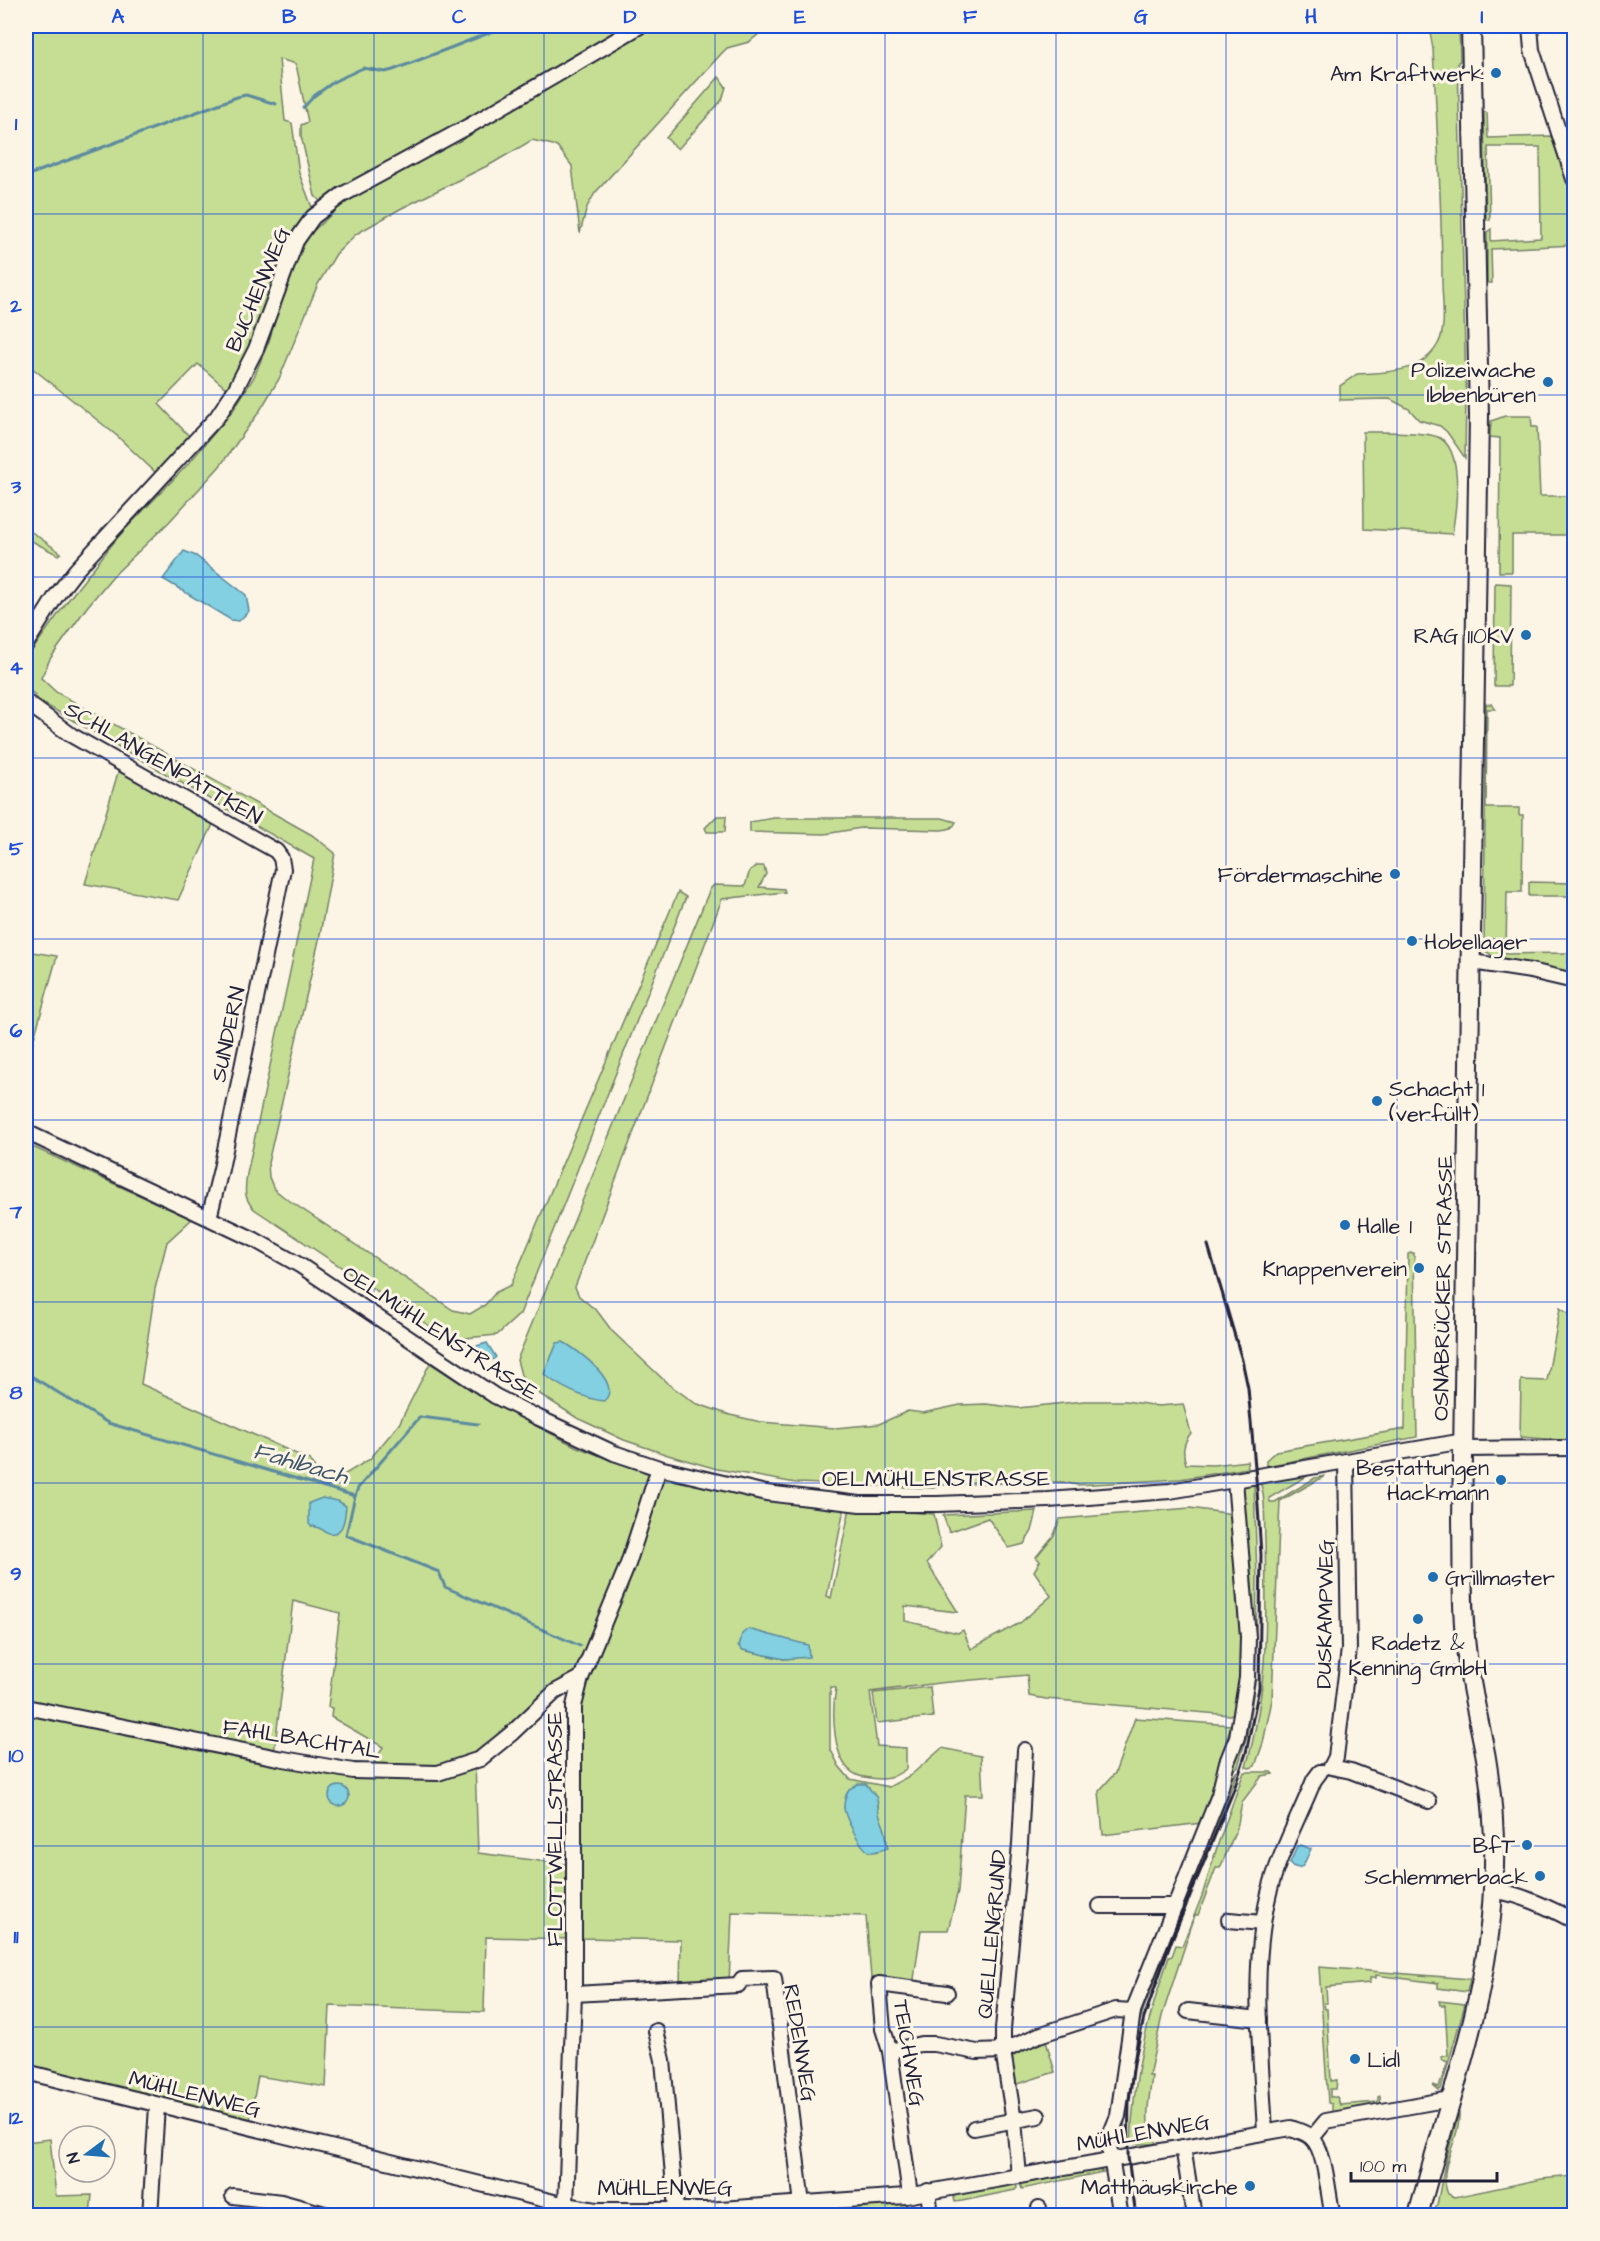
<svg xmlns="http://www.w3.org/2000/svg" width="1600" height="2241" font-family="'Architects Daughter',sans-serif">
	<style>
		.green { fill: #c6de94; stroke: #748068; stroke-width: 1.5; fill-rule: evenodd }
		.water { fill: #82d0e1; stroke: #5c8a9f; stroke-width: 1.5 }
		.lines { fill: none; stroke-linecap: round; stroke-linejoin: round }
		.stream { stroke: #5c8a9f; stroke-width: 3 }
		.minor-casing { stroke: #22223b; stroke-width: 18 }
		.major-casing { stroke: #22223b; stroke-width: 22 }
		.minor { stroke: #fcf5e5; stroke-width: 14 }
		.major { stroke: #fcf5e5; stroke-width: 18 }
		.rail { stroke: #22223b; stroke-width: 3 }
		.grid { fill: none; stroke: #1d4ed8; stroke-width: 1.5; stroke-opacity: 0.55 }
		.poi-dot { fill: #1f6fb2; stroke: #fcf5e5; stroke-width: 2 }
		.labels { text-anchor: middle; stroke-width: 6; stroke-linejoin: round; paint-order: stroke }
		.poi-label { font-size: 22px; fill: #22223b; stroke: #fcf5e5; text-anchor: end }
		.street-label { font-size: 22px; fill: #22223b; stroke: #fcf5e5 }
		.water-label { font-size: 24px; font-style: italic; fill: #3f566d; stroke: #fcf5e5 }
		.neatline { fill: none; stroke: #1d4ed8; stroke-width: 2 }
		.grid-label { font-size: 20px; text-anchor: middle; font-weight: bold; fill: #1d4ed8 }
	</style>
	<rect width="100%" height="100%" fill="#fcf5e5"/>
	<filter id="ink" filterUnits="userSpaceOnUse"><feTurbulence type="fractalNoise" baseFrequency=".0167" numOctaves="2"/><feDisplacementMap in="SourceGraphic" scale="12" xChannelSelector="R" yChannelSelector="G"/><feConvolveMatrix kernelMatrix="1 2 1 2 8 2 1 2 1" color-interpolation-filters="sRGB"/></filter>
	<g filter="url(#ink)">
		<g class="green">
			<path d="M26,26h603l-132,78 -48,24 -114,65 -13,10 -7,-7 -14,-60v-11l7,-3 -12,-58 -17,-5 6,62 7,2 7,50 14,37 -8,6 -31,60 -24,71 -23,42 -29,-25 -39,40 30,32 -32,38 -41,-39 -90,-72z"/>
			<path d="M651,26h110l-1,7 -11,9 -22,6 -6,6 -126,139 -8,14 -7,26 -8,-67 -15,-20 -25,-6 -39,23 -93,46 -44,25 -20,20 -18,30 -39,95 -20,33 -39,54 -51,56 -57,55 -25,30 -37,52 -9,19 15,14 256,143 23,18 -16,87 -51,223 1,14 5,12 10,8 169,113 17,4 15,-9 11,-13 15,-7 167,-393 8,5 -166,417 -23,21 -43,4 -14,-6 -186,-124c-11,-11 -9,-20 -7,-35l67,-315 -275,-158 -13,-16v-26l43,-60 49,-62 71,-74 43,-51 22,-35 15,-36 24,-80 19,-29 31,-28 43,-26 99,-52z"/>
			<path d="M1429,26h30l1,35 -2,1 8,333 -1,63 -18,-26 -7,-6 -21,-6 -10,-11 -19,-10 -50,1v-14l17,-12c29,-2 64,0 81,-30 9,-16 4,-44 4,-63 0,-77 -5,-155 -9,-232z"/>
			<path d="M719,77l7,10 -4,13 -44,49 -12,-11z"/>
			<path d="M1484,111l3,2 1,25 63,-2 23,65v44l-83,4 1,34h-3l-2,-2v-49l4,-3v12l50,-3 -1,-91h-52l2,73h-4z"/>
			<path d="M1505,416h26l1,11h5l3,69h34v39h-62v37h-13l1,-134 -10,-1 1,-16z"/>
			<path d="M1363,432c18,0 60,-1 75,5 27,12 18,74 14,97l-88,-5z"/>
			<path d="M26,528l35,25 -3,2 -32,-17z"/>
			<path d="M1495,583l16,1 -1,102h-16z"/>
			<path d="M1486,704h6l3,5h-8l-1,99h33v7h4l-1,77h-15l-1,62 62,-1v10h6v11l-81,-18 -9,-6z"/>
			<path d="M119,769l95,53 -36,78 -93,-16z"/>
			<path d="M717,816h9l-1,16h-18l-2,-4z"/>
			<path d="M774,818h168l14,4c-3,7 -8,7 -15,8l-80,-2 -36,6 -75,-2v-10z"/>
			<path d="M757,866h7l2,8 -7,13 25,2 1,3 -63,7 -147,388 4,9 19,16 14,19 55,52 28,20 35,12 31,7 74,6 44,-4 29,-13 15,2 37,-8 26,-1 32,4 66,-7h42l32,5 25,-2 8,29c-8,10 -9,19 -5,31l27,1 34,-4 1,7 -68,11 -103,6 -14,-3 -116,2 -14,4 -137,-5 -79,-14 -49,-14 -44,-15 -47,-22 -48,-31 -8,-12 -4,-15 193,-471 4,-4 31,1 5,-16z"/>
			<path d="M1529,882l45,1v13h-45z"/>
			<path d="M26,951l31,5 -31,111z"/>
			<path d="M26,1144l166,75 -25,23 -12,47 -14,95 169,76 8,13 16,8 36,-22 29,-35 31,-61 60,39 87,45 75,28 -25,86 -47,114 -102,81 -37,14 -70,-1 12,-22 -52,-30 1,-9 -4,-1 12,-94 -47,-12 -19,152 -248,-50z"/>
			<path d="M1411,1253h3l3,184 -151,29v-6l10,-9 129,-22 3,-175z"/>
			<path d="M1560,1308l14,10v123l-54,-4 1,-57 26,1z"/>
			<path d="M1314,1472l-45,26 1,4h5l40,-24 10,-2 -45,25 -8,199 -9,43 -8,23 -5,2 -4,-1c22,-75 21,-149 19,-227 -1,-18 1,-42 -5,-58z"/>
			<path d="M658,1478l186,30 -17,88 4,2 19,-90 84,6 7,33 -14,16 31,49 -53,-6v15l53,12 5,-3 8,19 49,-26 31,-27 -17,-25 6,-10 -4,-4 18,-22 6,-16 130,-11 42,6c5,65 15,131 5,197l-7,4 -184,-16 -17,-3 -2,-21 -88,8 -69,9 7,54 29,2v21c-13,9 -20,12 -35,9 -4,-1 -10,-1 -14,-3 -26,-11 -25,-65 -21,-87l-6,-1v61l9,18 11,13 39,8 22,-12 31,-27 39,8 2,39h-18l-7,96 -10,39h-27l-8,56 -35,-5 -7,-3 -5,-62 -134,-4 -3,71 -49,3 1,-46 -102,-2v-238zM739,1646l70,10 -25,3 -41,-9zM878,1805c-2,10 3,14 6,23 2,5 2,11 2,15l-35,-20 -7,-16z"/>
			<path d="M1245,1483h9l3,94 -2,105 -8,53 -9,31 -5,5 -4,8 15,-66 -2,-207 5,-3 -1,-2 -5,-1v-13z"/>
			<path d="M1037,1511l-5,20 -8,13 -15,4 -21,-30 -39,14 -6,-17z"/>
			<path d="M930,1687l3,30 -56,6 -4,-30z"/>
			<path d="M26,1711l328,63 121,-11 3,90 93,12v74l-85,-2 -2,75 -154,-6 -4,81 -68,-11 -9,49 -223,-56z"/>
			<path d="M1135,1718l96,7 -29,98 -99,12 -4,-44 16,-18z"/>
			<path d="M1237,1771l-11,32 -82,205c-14,44 -20,92 -20,138l-10,2 -1,-12 22,-113 89,-232z"/>
			<path d="M1244,1772h27l2,2 -11,2 -20,26 -5,26 -17,40h-4l-18,47h-3l-33,101 -13,60h3c-2,20 -11,53 5,68h-26c2,-68 15,-122 38,-187l3,-1 4,-11 6,1 20,-50 16,-52z"/>
			<path d="M1319,1967l151,12 -3,13 -29,-4v-5l-62,-8v3h-6v5l-44,4 1,16h-3l1,6h2l4,72 6,-1 -1,9h-6v8h7l3,8 38,-3v-5l2,-1 1,10 -49,9v-11l-4,-1z"/>
			<path d="M1439,2001l26,3 -24,85 -2,1 -6,-5 6,2 9,-25 -6,-2v-3l6,-2 -3,-50h-5z"/>
			<path d="M1045,2038l10,34 -41,13 -2,-28z"/>
			<path d="M1459,2112c2,28 -23,55 -11,82l7,3 86,-18 33,-3v39h-141l4,-10 9,-46z"/>
			<path d="M50,2139l6,57 36,-1 -2,20h-64v-73z"/>
			<path d="M1097,2169l6,3 -81,17 -3,-8z"/>
			<path d="M1016,2182l1,6 -2,2 -53,11 -7,1 -2,-9z"/>
			<path d="M873,2203h33v7l-32,5 -77,1 1,-6z"/>
			<path d="M254,2204l45,11 -47,1z"/>
		</g>
		<g class="water">
			<path d="M184,551l12,5 50,39 3,16 -10,10 -8,-1 -68,-41z"/>
			<path d="M563,1342c15,8 61,42 41,59 -19,-2 -45,-14 -60,-27l13,-31z"/>
			<path d="M487,1343l9,14 -5,4 -10,-4 -7,-7 3,-4z"/>
			<path d="M322,1498l16,3 8,5c-1,11 -2,30 -17,27 -7,-2 -10,-7 -18,-7l-2,-2v-21z"/>
			<path d="M748,1629l60,16 1,12 -25,2 -41,-9 -4,-3 3,-13z"/>
			<path d="M858,1784h8l11,14c2,17 1,14 7,29 3,7 2,14 4,21 -5,1 -13,5 -18,4 -9,-3 -26,-36 -26,-45 0,-6 2,-13 5,-18z"/>
			<circle cx="339" cy="1796" r="10"/>
			<path d="M1301,1845l10,4 -8,17 -5,2 -6,-2 -2,-3 7,-17z"/>
		</g>
		<g class="lines">
			<g class="stream">
				<path d="M303,108l11,-12 21,-15 28,-13 22,4 8,-2 114,-44"/>
				<path d="M26,176l211,-79 9,-2 30,9"/>
				<path d="M26,1373l82,50 247,73 -9,39 93,37 6,15 135,59"/>
				<path d="M355,1496l3,-8 62,-71 58,7"/>
			</g>
			<g class="minor-casing">
				<g id="minor">
					<path d="M1530,26l2,24 42,129"/>
					<path d="M26,644l30,-48 20,-26 141,-153 18,-27 21,-41 40,-108 17,-24 29,-22 127,-69 171,-100"/>
					<path d="M26,702l45,33 205,116 5,7 2,11 -62,300 -12,49"/>
					<path d="M1472,962l59,9 43,10"/>
					<path d="M26,1132l229,108 46,26 194,130 44,22 75,35 45,15 107,25 94,11h77l111,-4 122,-9 294,-50"/>
					<path d="M1464,1449l110,-1"/>
					<path d="M1346,1461l3,188 -13,108 -5,10 20,4 78,30"/>
					<path d="M26,1707l252,51 75,13 85,2 42,-14 32,-26 43,-41 26,-14"/>
					<path d="M1493,1890c30,5 55,17 81,31"/>
					<path d="M1100,1906h75"/>
					<path d="M1229,1920l33,3"/>
					<path d="M574,1994l164,-9 4,-6 32,-1 28,226"/>
					<path d="M1188,2011l71,8"/>
					<path d="M656,2031l7,29 13,150"/>
					<path d="M890,2051l31,-7h14l42,8 26,-1 36,-16 77,-25 17,1"/>
					<path d="M26,2072l540,133 30,5h110l200,-14 385,-68c8,3 16,5 21,10 14,13 16,59 21,78"/>
					<path d="M974,2128l64,-12"/>
					<path d="M1265,2132c-4,-81 -16,-172 7,-250 10,-34 29,-69 42,-102l6,-8"/>
					<path d="M1312,2138l14,-17 124,-22"/>
					<path d="M1183,2147l11,69"/>
					<path d="M1019,2176l-5,-55 -11,-70v-22l17,-185 5,-94"/>
					<path d="M928,2191l3,25"/>
					<path d="M910,2195l-20,-144 -7,-22 -4,-45 68,9"/>
					<path d="M233,2196l48,6 51,14"/>
					<path d="M1039,2208l1,8"/>
					<path d="M150,2216l7,-110"/>
					<path d="M563,2216l3,-11 8,-211v-288l7,-28 47,-114 31,-96"/>
					<path d="M1121,2216l-13,-76 10,-24 15,-105 86,-216 8,-33 10,-25 10,-59 1,-41 -13,-157"/>
				</g>
			</g>
			<g class="major-casing">
				<path id="major" d="M1418,2216c28,-108 70,-214 75,-327 3,-43 0,-88 -7,-131 -6,-34 -15,-68 -19,-102 -6,-45 -4,-91 -5,-136l17,-1104 -8,-390"/>
			</g>
			<use href="#minor" class="minor"/>
			<use href="#major" class="major"/>
			<path class="rail" d="M1136,2216l-8,-59 1,-56 5,-38 10,-45 27,-76 63,-153 12,-36 13,-65 2,-133 -4,-65 -9,-102 -6,-28 -34,-115"/>
		</g>
	</g>
	<path class="grid" d="M203,26v2190M374,26v2190M544,26v2190M715,26v2190M885,26v2190M1056,26v2190M1226,26v2190M1397,26v2190M26,214h1548M26,395h1548M26,577h1548M26,758h1548M26,939h1548M26,1120h1548M26,1302h1548M26,1483h1548M26,1664h1548M26,1846h1548M26,2027h1548"/>
	<g class="poi-dot">
		<circle cx="1496" cy="73" r="6"/>
		<circle cx="1548" cy="382" r="6"/>
		<circle cx="1526" cy="635" r="6"/>
		<circle cx="1395" cy="874" r="6"/>
		<circle cx="1412" cy="941" r="6"/>
		<circle cx="1377" cy="1101" r="6"/>
		<circle cx="1345" cy="1225" r="6"/>
		<circle cx="1419" cy="1268" r="6"/>
		<circle cx="1501" cy="1480" r="6"/>
		<circle cx="1433" cy="1577" r="6"/>
		<circle cx="1418" cy="1619" r="6"/>
		<circle cx="1527" cy="1845" r="6"/>
		<circle cx="1540" cy="1876" r="6"/>
		<circle cx="1355" cy="2059" r="6"/>
		<circle cx="1250" cy="2186" r="6"/>
	</g>
	<g class="labels">
		<g class="poi-label">
			<text x="1484" y="81">Am Kraftwerk</text>
			<text x="1536" y="377">Polizeiwache<tspan x="1536" dy="25">Ibbenbüren</tspan></text>
			<text x="1514" y="643">RAG 110KV</text>
			<text x="1383" y="882">Fördermaschine</text>
			<text x="1424" y="949" text-anchor="start">Hobellager</text>
			<text x="1389" y="1096" text-anchor="start">Schacht 1<tspan x="1389" dy="25">(verfüllt)</tspan></text>
			<text x="1357" y="1233" text-anchor="start">Halle 1</text>
			<text x="1407" y="1276">Knappenverein</text>
			<text x="1489" y="1475">Bestattungen<tspan x="1489" dy="25">Hackmann</tspan></text>
			<text x="1445" y="1585" text-anchor="start">Grillmaster</text>
			<text x="1418" y="1650" text-anchor="middle">Radetz &amp;<tspan x="1418" dy="25">Kenning GmbH</tspan></text>
			<text x="1515" y="1853">BfT</text>
			<text x="1528" y="1884">Schlemmerback</text>
			<text x="1367" y="2067" text-anchor="start">Lidl</text>
			<text x="1238" y="2194">Matthäuskirche</text>
		</g>
		<g class="street-label">
			<text transform="translate(257 289) rotate(-67)" y="8">BUCHENWEG</text>
			<text transform="translate(164 762) rotate(30)" y="8">SCHLANGENPÄTTKEN</text>
			<text transform="translate(227 1034) rotate(-78)" y="8">SUNDERN</text>
			<text transform="translate(1442 1288) rotate(-89)" y="8">OSNABRÜCKER STRASSE</text>
			<text transform="translate(441 1332) rotate(33)" y="8">OELMÜHLENSTRASSE</text>
			<text x="936" y="1486">OELMÜHLENSTRASSE</text>
			<text transform="translate(1324 1614) rotate(-89)" y="8">DUSKAMPWEG</text>
			<text transform="translate(302 1738) rotate(9)" y="8">FAHLBACHTAL</text>
			<text transform="translate(554 1829) rotate(-90)" y="8">FLOTTWELLSTRASSE</text>
			<text transform="translate(991 1934) rotate(-85)" y="8">QUELLENGRUND</text>
			<text transform="translate(801 2043) rotate(81)" y="8">REDENWEG</text>
			<text transform="translate(910 2053) rotate(81)" y="8">TEICHWEG</text>
			<text transform="translate(195 2093) rotate(14)" y="8">MÜHLENWEG</text>
			<text transform="translate(1143 2132) rotate(-10)" y="8">MÜHLENWEG</text>
			<text x="665" y="2195">MÜHLENWEG</text>
		</g>
		<g class="water-label">
			<text transform="translate(301 1463) rotate(16)" y="8">Fahlbach</text>
		</g>
	</g>
	<rect width="1600" height="2241" fill="none" stroke="#fcf5e5" stroke-width="66"/>
	<g transform="translate(87 2154) rotate(254)"><circle r="28" fill="#fcf5e5" stroke="#a5a1a1" stroke-width="1.5"/>
	<path d="M0-4.5L10 22L0 15L-10 22Z" fill="#1f6fb2"/>
	<text y="-9" font-size="16" font-weight="bold" text-anchor="middle" fill="#22223b">N</text>
	</g>
	<path d="M1351 2172v9h146v-9" fill="none" stroke="#22223b" stroke-width="3"/>
	<text x="1360" y="2172" font-size="18" fill="#22223b" stroke="#fcf5e5" stroke-width="4.5" paint-order="stroke">100 m</text>
	<rect x="33" y="33" width="1534" height="2175" class="neatline"/>
	<g class="grid-label">
		<text x="118" y="23">A</text>
		<text x="289" y="23">B</text>
		<text x="459" y="23">C</text>
		<text x="630" y="23">D</text>
		<text x="800" y="23">E</text>
		<text x="970" y="23">F</text>
		<text x="1141" y="23">G</text>
		<text x="1311" y="23">H</text>
		<text x="1482" y="23">I</text>
		<text x="16" y="130">1</text>
		<text x="16" y="312">2</text>
		<text x="16" y="493">3</text>
		<text x="16" y="674">4</text>
		<text x="16" y="855">5</text>
		<text x="16" y="1037">6</text>
		<text x="16" y="1218">7</text>
		<text x="16" y="1399">8</text>
		<text x="16" y="1580">9</text>
		<text x="16" y="1762">10</text>
		<text x="16" y="1943">11</text>
		<text x="16" y="2124">12</text>
	</g>
</svg>
